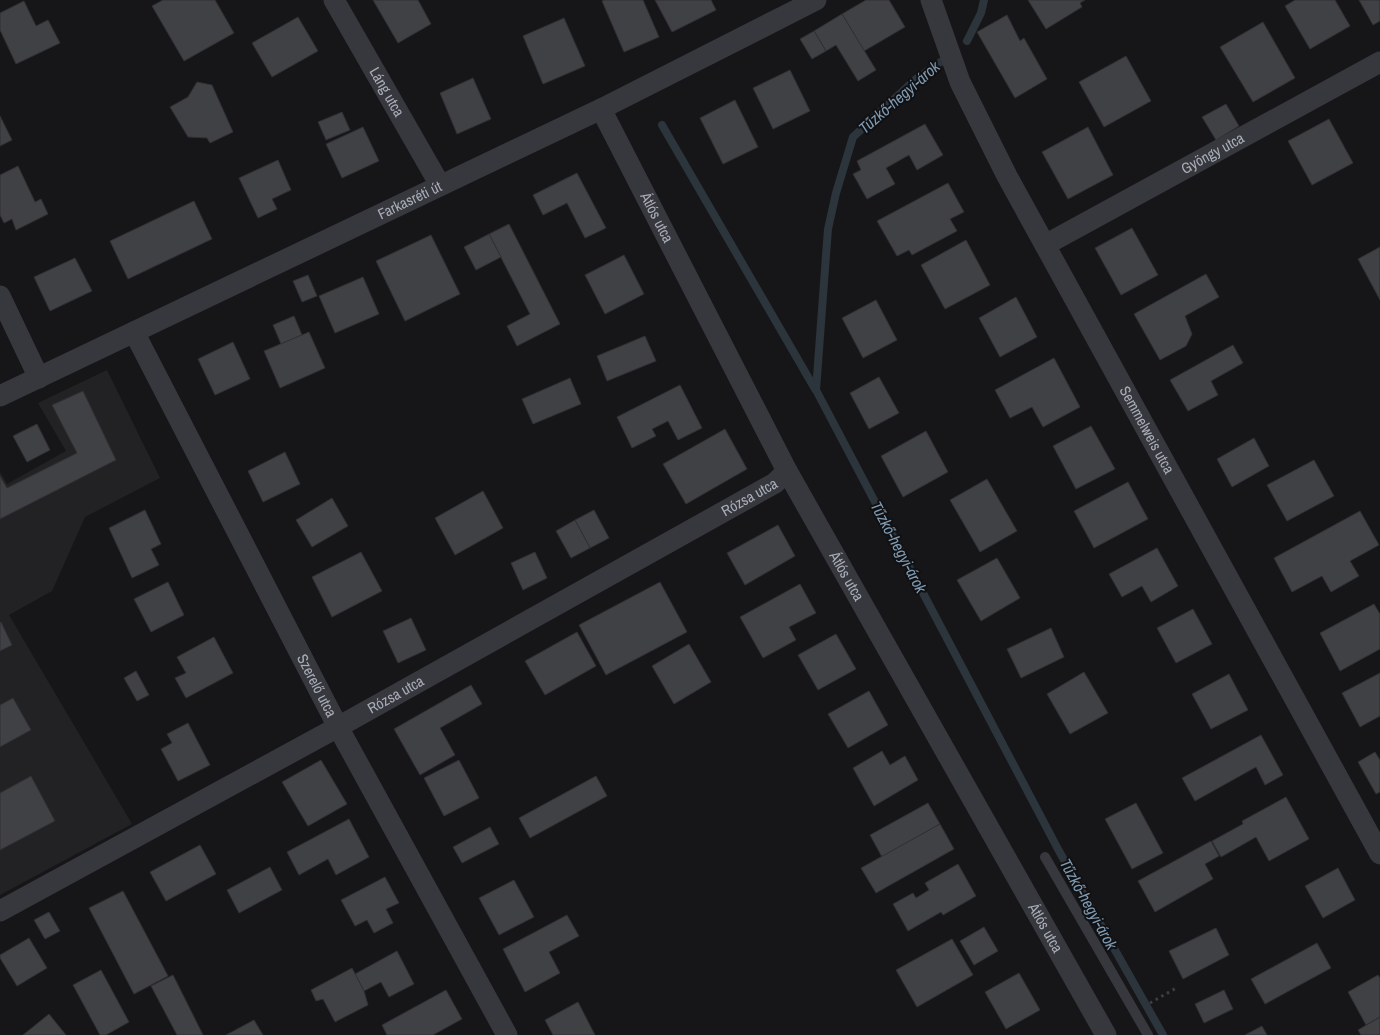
<svg xmlns="http://www.w3.org/2000/svg" width="1380" height="1035" font-family="'Archivo Narrow',sans-serif">
	<style>
		.built { fill: #222225 }
		.lines { fill: none; stroke-linecap: round; stroke-linejoin: round }
		.stream { stroke: #2c353c; stroke-width: 8 }
		.building { fill: #404145; stroke: #303034 }
		.path { stroke: #3d3f44; stroke-width: 3; stroke-dasharray: 2.5 4; stroke-linecap: butt }
		.lane { stroke: #37383d; stroke-width: 10 }
		.street { stroke: #37383d; stroke-width: 21 }
		.labels { text-anchor: middle; stroke-width: 4; stroke-linejoin: round; paint-order: stroke }
		.street-label { font-size: 15px; fill: #a8adb8; stroke: #111113 }
		.water-label { font-size: 16px; font-style: italic; fill: #7f9bb3; stroke: #111113 }
	</style>
	<rect width="100%" height="100%" fill="#161618"/>
	<path class="built" d="M107,370l53,108 -75,39 -33,74 -43,24 123,209 -132,71v-423l7,12 59,-33 -28,-48z"/>
	<g class="lines">
		<g class="stream">
			<path d="M967,41l14,-28 3,-13"/>
			<path d="M945,59l-29,20 -63,58 -17,56 -8,36 -12,161 243,461 104,184"/>
			<path d="M662,125l153,264"/>
		</g>
	</g>
	<g class="building">
		<path d="M163,0h52l19,33 -50,28 -32,-55z"/>
		<path d="M373,0h45l13,24 -33,19z"/>
		<path d="M604,0h39l16,37 -35,15 -22,-51z"/>
		<path d="M655,0h56l5,10 -44,22z"/>
		<path d="M866,0h23l16,27 -41,24 -22,-37z"/>
		<path d="M1028,0h57l-5,3 2,4 -36,22z"/>
		<path d="M1295,0h40l15,26 -40,23 -25,-43z"/>
		<path d="M1359,0h21v21l-7,4z"/>
		<path d="M24,1l12,25 12,-6 12,23 -44,21 -16,-34v-17z"/>
		<path d="M842,14l34,56 -18,11 -22,-36 -10,6 -12,-20z"/>
		<path d="M1007,15l13,26 4,-3 23,41 -32,19 -38,-66z"/>
		<path d="M298,17l20,34 -46,26 -20,-34z"/>
		<path d="M564,18l21,48 -42,18 -20,-48z"/>
		<path d="M1263,22l32,56 -42,24 -33,-55z"/>
		<path d="M814,31l12,20 -14,8 -12,-20z"/>
		<path d="M1126,56l25,45 -47,26 -25,-45z"/>
		<path d="M790,70l20,41 -37,18 -20,-41z"/>
		<path d="M473,78l18,41 -34,15 -17,-41z"/>
		<path d="M197,82l15,3 21,47 -23,11 -3,-5 -19,-1 -18,-30 18,-10z"/>
		<path d="M735,100l23,47 -35,17 -23,-46z"/>
		<path d="M1226,104l13,22 -23,14 -14,-23z"/>
		<path d="M342,112l8,18 -24,10 -8,-18z"/>
		<path d="M0,116l12,24 -12,6z"/>
		<path d="M1329,119l24,44 -41,22 -24,-44z"/>
		<path d="M925,124l18,31 -26,15 -8,-15 -23,13 9,16 -28,15 -14,-25 8,-4 -4,-9z"/>
		<path d="M363,127l16,34 -37,17 -16,-34z"/>
		<path d="M1088,127l25,48 -45,24 -26,-47z"/>
		<path d="M278,160l13,30 -19,9 5,10 -19,9 -19,-40z"/>
		<path d="M18,166l17,36 6,-3 7,15 -32,16 -4,-11 -8,4 -4,-8v-40z"/>
		<path d="M577,173l29,55 -21,10 -18,-35 -24,12 -10,-20z"/>
		<path d="M948,183l16,29 -14,7 7,12 -45,24 -3,-5 -12,6 -20,-35z"/>
		<path d="M194,201l18,38 -84,40 -18,-38z"/>
		<path d="M509,224l51,100 -43,22 -10,-20 23,-12 -41,-80z"/>
		<path d="M1132,228l26,47 -37,20 -26,-47z"/>
		<path d="M489,234l12,23 -25,13 -12,-23z"/>
		<path d="M431,235l29,59 -55,27 -29,-60z"/>
		<path d="M966,240l24,45 -45,24 -24,-44z"/>
		<path d="M1380,247v53l-22,-41z"/>
		<path d="M624,255l20,39 -39,20 -20,-39z"/>
		<path d="M75,258l17,33 -42,20 -16,-34z"/>
		<path d="M1206,274l13,23 -34,19 7,18 -6,12 -26,14 -26,-46z"/>
		<path d="M308,275l9,21 -15,6 -9,-21z"/>
		<path d="M363,277l16,37 -44,19 -16,-37z"/>
		<path d="M1016,297l21,40 -37,20 -21,-39z"/>
		<path d="M876,300l21,40 -34,18 -21,-40z"/>
		<path d="M294,316l8,19 -21,9 -8,-19z"/>
		<path d="M309,332l16,36 -45,20 -16,-37z"/>
		<path d="M645,336l11,25 -49,20 -10,-25z"/>
		<path d="M233,342l17,37 -35,16 -17,-36z"/>
		<path d="M1233,345l10,18 -32,18 7,14 -30,16 -18,-31z"/>
		<path d="M1054,358l26,49 -37,20 -11,-20 -22,11 -15,-28z"/>
		<path d="M879,377l20,36 -30,16 -19,-36z"/>
		<path d="M570,378l11,26 -48,20 -11,-25z"/>
		<path d="M680,385l22,43 -24,12 -10,-19 -16,8 4,7 -24,12 -15,-31z"/>
		<path d="M83,391l33,69 -116,59v-43l7,12 70,-35 -25,-48z"/>
		<path d="M37,424l13,26 -23,12 -14,-26z"/>
		<path d="M1091,426l24,43 -39,20 -23,-43z"/>
		<path d="M725,429l22,40 -61,35 -23,-40z"/>
		<path d="M926,431l22,41 -45,25 -22,-41z"/>
		<path d="M1254,438l15,28 -37,21 -15,-28z"/>
		<path d="M285,452l15,32 -37,18 -15,-31z"/>
		<path d="M1314,460l20,36 -47,25 -20,-36z"/>
		<path d="M987,479l30,52 -37,21 -30,-52z"/>
		<path d="M1128,482l20,37 -54,29 -20,-37z"/>
		<path d="M483,491l20,37 -48,27 -20,-37z"/>
		<path d="M332,498l16,28 -36,21 -16,-27z"/>
		<path d="M145,510l16,34 -10,5 8,16 -27,13 -23,-50z"/>
		<path d="M594,510l15,28 -19,10 -15,-28z"/>
		<path d="M1360,511l19,34 -29,16 9,15 -28,16 -9,-16 -30,16 -18,-34z"/>
		<path d="M575,520l15,28 -19,10 -15,-27z"/>
		<path d="M778,525l17,31 -50,29 -18,-32z"/>
		<path d="M1157,548l21,38 -27,16 -9,-16 -20,11 -13,-23z"/>
		<path d="M361,552l21,39 -50,26 -20,-40z"/>
		<path d="M535,552l12,26 -24,12 -12,-27z"/>
		<path d="M997,558l23,40 -39,23 -24,-41z"/>
		<path d="M168,582l16,33 -33,17 -17,-33z"/>
		<path d="M660,582l27,50 -81,43 -27,-50z"/>
		<path d="M800,584l16,29 -27,14 7,13 -33,18 -23,-41z"/>
		<path d="M1374,604l6,10v35l-40,22 -20,-38z"/>
		<path d="M1193,609l19,35 -36,19 -19,-35z"/>
		<path d="M411,618l15,32 -28,13 -15,-32z"/>
		<path d="M1,622l11,23 -12,6v-28z"/>
		<path d="M1051,628l13,29 -43,21 -14,-29z"/>
		<path d="M577,632l19,34 -51,29 -20,-34z"/>
		<path d="M836,634l20,35 -38,21 -20,-35z"/>
		<path d="M214,637l19,36 -47,25 -11,-20 11,-5 -9,-16z"/>
		<path d="M689,644l22,38 -37,22 -22,-38z"/>
		<path d="M136,671l13,24 -12,6 -13,-23z"/>
		<path d="M1084,672l24,41 -38,21 -23,-40z"/>
		<path d="M1380,673v43l-20,11 -18,-34z"/>
		<path d="M1229,674l19,36 -37,19 -19,-35z"/>
		<path d="M471,685l11,19 -42,24 15,27 -35,20 -26,-46z"/>
		<path d="M869,691l19,34 -40,23 -20,-34z"/>
		<path d="M13,698l18,32 -31,17v-42z"/>
		<path d="M188,723l22,42 -32,16 -17,-32 11,-6 -5,-9z"/>
		<path d="M1261,735l22,40 -18,10 -9,-18 -61,34 -13,-23z"/>
		<path d="M882,751l8,14 15,-9 13,24 -44,26 -21,-38z"/>
		<path d="M1375,752l5,8v32l-4,2 -18,-32z"/>
		<path d="M321,760l26,44 -39,22 -26,-44z"/>
		<path d="M459,760l20,38 -35,18 -20,-38z"/>
		<path d="M31,776l24,45 -55,29v-57z"/>
		<path d="M596,776l11,20 -77,42 -11,-20z"/>
		<path d="M1286,797l23,42 -40,22 -13,-24 -35,20 -9,-16 31,-17 -1,-3z"/>
		<path d="M928,803l12,21 -58,33 -12,-22z"/>
		<path d="M1136,803l27,50 -31,16 -27,-50z"/>
		<path d="M349,819l20,38 -33,18 -8,-16 -29,16 -12,-23z"/>
		<path d="M940,824l14,25 -78,44 -15,-25z"/>
		<path d="M490,827l9,17 -37,19 -9,-16z"/>
		<path d="M1211,841l8,15 -14,8 8,15 -58,33 -17,-31z"/>
		<path d="M200,845l16,29 -50,27 -16,-29z"/>
		<path d="M958,864l18,32 -33,19 -2,-3 -33,19 -15,-27 20,-11 3,5 13,-8 -4,-7z"/>
		<path d="M270,867l12,23 -43,23 -12,-23z"/>
		<path d="M1338,868l17,32 -32,18 -18,-32z"/>
		<path d="M385,877l14,26 -13,6 7,14 -19,10 -7,-13 -12,6 -14,-26z"/>
		<path d="M514,880l20,37 -35,18 -20,-37z"/>
		<path d="M123,891l45,85 -34,18 -45,-86z"/>
		<path d="M49,912l11,19 -15,8 -11,-19z"/>
		<path d="M567,915l12,21 -30,16 11,21 -35,19 -22,-43z"/>
		<path d="M984,927l14,24 -24,14 -14,-24z"/>
		<path d="M1216,928l13,27 -46,24 -14,-28z"/>
		<path d="M29,938l18,30 -30,18 -17,-28v-3z"/>
		<path d="M952,939l21,36 -56,32 -21,-37z"/>
		<path d="M1317,943l14,25 -66,36 -14,-25z"/>
		<path d="M397,951l17,33 -25,13 -8,-15 -17,9 -9,-17z"/>
		<path d="M352,968l12,23 4,14 -33,17 -12,-23 -7,2 -5,-11z"/>
		<path d="M101,970l28,52 -23,13h-6l-27,-50z"/>
		<path d="M1019,973l21,37 -34,19 -21,-37z"/>
		<path d="M173,975l30,60h-26l-26,-49z"/>
		<path d="M1378,975l2,3v39l-14,8 -18,-33z"/>
		<path d="M446,990l16,29 -29,16h-46l-5,-10z"/>
		<path d="M1224,990l9,19 -29,14 -9,-19z"/>
		<path d="M578,1002l17,33h-42l-8,-15z"/>
		<path d="M49,1014l17,21h-43z"/>
		<path d="M1380,1017v18h-19l-3,-5z"/>
		<path d="M254,1020l9,15h-37z"/>
		<path d="M1262,1026l5,9h-22z"/>
	</g>
	<g class="lines">
		<path class="path" d="M1150,1003l28,-16"/>
		<path class="lane" d="M1045,857l103,178"/>
		<g class="street">
			<path id="s1" d="M334,0l106,185"/>
			<path id="s2" d="M931,0l29,82 47,94 373,678"/>
			<path id="s3" d="M601,109l186,362 319,564"/>
			<path id="s4" d="M1045,245l335,-183"/>
			<path d="M0,296l39,82"/>
			<path id="s5" d="M134,332l204,395 169,308"/>
			<path id="s6" d="M0,396l601,-287 215,-109"/>
			<path id="s7" d="M0,911l338,-184 437,-244 12,-12"/>
		</g>
	</g>
	<g class="labels">
		<g class="street-label">
			<text dy="5" stroke="none"><textPath href="#s1" startOffset="106">Láng utca</textPath></text>
			<text dy="5" stroke="none"><textPath href="#s4" startOffset="191">Gyöngy utca</textPath></text>
			<text dy="5" stroke="none"><textPath href="#s6" startOffset="454">Farkasréti út</textPath></text>
			<text dy="5" stroke="none"><textPath href="#s3" startOffset="122">Átlós utca</textPath></text>
			<text dy="5" stroke="none"><textPath href="#s2" startOffset="482">Semmelweis utca</textPath></text>
			<text dy="5" stroke="none"><textPath href="#s7" startOffset="856">Rózsa utca</textPath></text>
			<text dy="5" stroke="none"><textPath href="#s3" startOffset="528">Átlós utca</textPath></text>
			<text dy="5" stroke="none"><textPath href="#s5" startOffset="398">Szerelő utca</textPath></text>
			<text dy="5" stroke="none"><textPath href="#s7" startOffset="451">Rózsa utca</textPath></text>
			<text dy="5" stroke="none"><textPath href="#s3" startOffset="932">Átlós utca</textPath></text>
		</g>
		<g class="water-label">
			<text transform="translate(899 97) rotate(-41)" y="6">Tűzkő-hegyi-árok</text>
			<text transform="translate(899 547) rotate(62)" y="6">Tűzkő-hegyi-árok</text>
			<text transform="translate(1089 904) rotate(61)" y="6">Tűzkő-hegyi-árok</text>
		</g>
	</g>
</svg>
